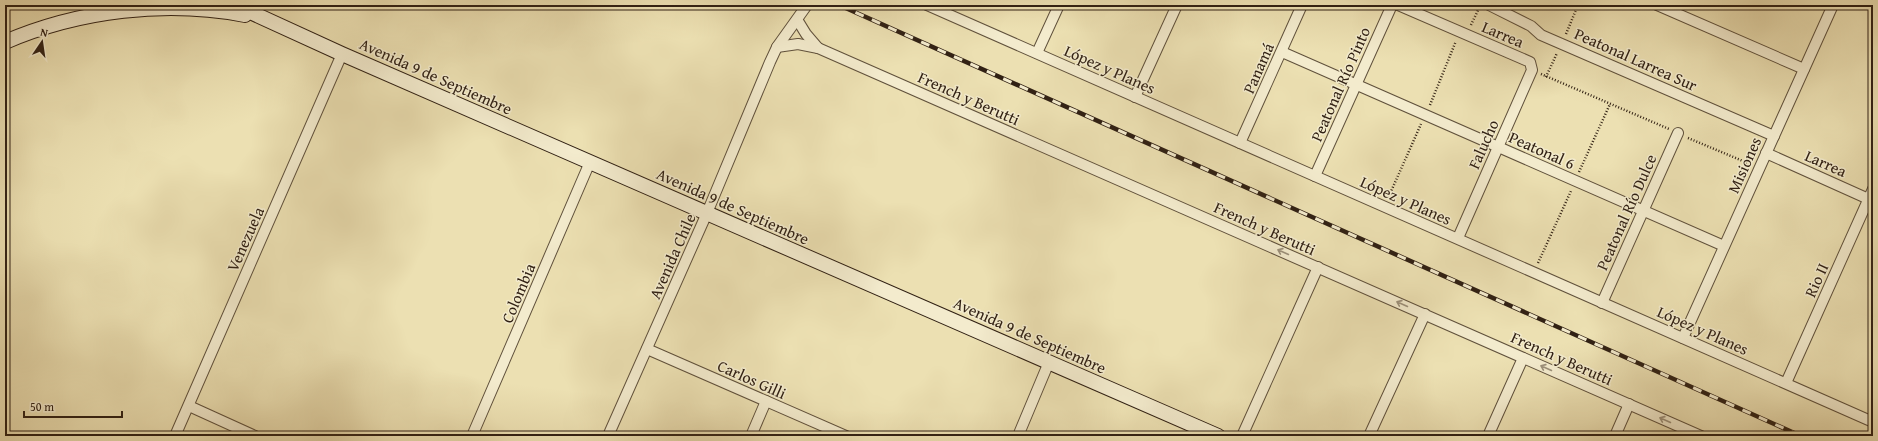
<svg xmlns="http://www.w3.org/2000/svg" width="1878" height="441" font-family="'Gentium Book Plus',serif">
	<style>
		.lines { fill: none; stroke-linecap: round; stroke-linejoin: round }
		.street-casing { stroke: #60513c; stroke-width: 12 }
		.secondary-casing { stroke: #312114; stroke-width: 16 }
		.path { stroke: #312114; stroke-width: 2.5; stroke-dasharray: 1 2; stroke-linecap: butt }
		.street { stroke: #f3ebcd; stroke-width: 10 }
		.secondary { stroke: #f3ebcd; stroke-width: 14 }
		.rail-casing { stroke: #312114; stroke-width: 4.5 }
		.rail { stroke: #f3ebcd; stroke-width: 3; stroke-dasharray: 9; stroke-linecap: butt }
		.oneway { stroke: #9c907a }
		.labels { text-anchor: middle; stroke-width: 3; stroke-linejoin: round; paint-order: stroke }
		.street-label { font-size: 16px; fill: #312114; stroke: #f3ebcd }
	</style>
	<rect width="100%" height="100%" fill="#ece0b2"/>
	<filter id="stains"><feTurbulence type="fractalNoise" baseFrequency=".005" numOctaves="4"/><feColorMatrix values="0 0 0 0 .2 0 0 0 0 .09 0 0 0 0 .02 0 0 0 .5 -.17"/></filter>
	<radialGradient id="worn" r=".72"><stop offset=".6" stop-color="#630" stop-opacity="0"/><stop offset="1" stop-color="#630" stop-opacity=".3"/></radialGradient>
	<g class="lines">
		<g class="street-casing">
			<g id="street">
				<path d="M927,5l946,417"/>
				<path d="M1398,5l132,57 2,8 -74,168"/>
				<path d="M1489,5l42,21 10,9 233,101"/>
				<path d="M1657,5l147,64"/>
				<path d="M798,21l8,13 12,14"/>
				<path d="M777,47l21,-3 20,4 883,388"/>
				<path d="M1282,52l442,194"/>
				<path d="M1037,53l22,-48"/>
				<path d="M1135,97l42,-92"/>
				<path d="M1240,143l62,-138"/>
				<path d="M1766,153l107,48"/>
				<path d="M1315,176l77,-171"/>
				<path d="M1602,303l76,-170"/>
				<path d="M1683,338l150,-333"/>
				<path d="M647,349l199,87"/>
				<path d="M1786,383l87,-194"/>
				<path d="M189,406l66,30"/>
				<path d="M175,436l167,-382"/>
				<path d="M472,436l118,-274"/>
				<path d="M608,436l99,-223 63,-151 7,-15 30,-42"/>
				<path d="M751,436l15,-35"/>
				<path d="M1018,436l31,-74"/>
				<path d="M1242,436l76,-169"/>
				<path d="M1369,436l56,-122"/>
				<path d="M1488,436l35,-78"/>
				<path d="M1615,436l14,-32"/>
			</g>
		</g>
		<g class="secondary-casing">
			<g id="secondary">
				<path d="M235,5l107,49 876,382"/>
				<path d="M5,42c74,-32 161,-42 240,-27"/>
			</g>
		</g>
		<g class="path">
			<path d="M1471,25l8,-17"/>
			<path d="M1566,34l12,-29"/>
			<path d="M1541,74l128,55"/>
			<path d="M1546,77l11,-24"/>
			<path d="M1430,105l26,-64"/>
			<path d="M1688,138l62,26"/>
			<path d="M1579,172l31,-68"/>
			<path d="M1389,196l32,-72"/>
			<path d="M1538,263l33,-72"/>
		</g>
		<use href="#street" class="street"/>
		<use href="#secondary" class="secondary"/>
		<g class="rail-casing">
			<path id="rail" d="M839,5l962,431"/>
		</g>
		<use href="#rail" class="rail"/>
	</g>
	<defs><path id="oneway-shaft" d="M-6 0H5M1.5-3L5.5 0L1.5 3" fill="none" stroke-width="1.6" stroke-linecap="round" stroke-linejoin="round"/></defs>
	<g class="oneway">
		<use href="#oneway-shaft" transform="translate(1283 252) rotate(-156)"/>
		<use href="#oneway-shaft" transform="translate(1402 304) rotate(-156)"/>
		<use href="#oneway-shaft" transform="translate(1546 368) rotate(-156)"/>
		<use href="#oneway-shaft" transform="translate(1665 420) rotate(-156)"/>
	</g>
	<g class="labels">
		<g class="street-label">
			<text transform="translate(1503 34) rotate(23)" y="6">Larrea</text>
			<text transform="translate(1636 59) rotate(24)" y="6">Peatonal Larrea Sur</text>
			<text transform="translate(1258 68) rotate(-66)" y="6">Panamá</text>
			<text transform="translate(1110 69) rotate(24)" y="6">López y Planes</text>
			<text transform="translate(436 76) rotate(24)" y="6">Avenida 9 de Septiembre</text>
			<text transform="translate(1340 84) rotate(-66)" y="6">Peatonal Río Pinto</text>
			<text transform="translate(969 98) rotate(24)" y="6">French y Berutti</text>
			<text transform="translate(1483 144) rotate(-66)" y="6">Falucho</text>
			<text transform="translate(1542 150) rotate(24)" y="6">Peatonal 6</text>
			<text transform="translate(1826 163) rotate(24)" y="6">Larrea</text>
			<text transform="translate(1744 165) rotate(-66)" y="6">Misiones</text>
			<text transform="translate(1406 200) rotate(24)" y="6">López y Planes</text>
			<text transform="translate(733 206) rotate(24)" y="6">Avenida 9 de Septiembre</text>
			<text transform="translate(1626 212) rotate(-66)" y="6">Peatonal Río Dulce</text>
			<text transform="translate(1265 228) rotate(24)" y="6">French y Berutti</text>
			<text transform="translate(245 239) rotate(-66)" y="6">Venezuela</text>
			<text transform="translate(672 256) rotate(-66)" y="6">Avenida Chile</text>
			<text transform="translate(1816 280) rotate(-66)" y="6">Rio II</text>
			<text transform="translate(518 293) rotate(-67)" y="6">Colombia</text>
			<text transform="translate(1703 330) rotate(24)" y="6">López y Planes</text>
			<text transform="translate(1030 335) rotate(24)" y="6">Avenida 9 de Septiembre</text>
			<text transform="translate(1562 358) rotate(24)" y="6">French y Berutti</text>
			<text transform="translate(752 379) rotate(24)" y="6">Carlos Gilli</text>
		</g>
	</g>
	<rect width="1878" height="441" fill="none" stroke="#ece0b2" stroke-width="20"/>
	<rect x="6" y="6" width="1866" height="429" fill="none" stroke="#312114" stroke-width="2"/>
	<rect x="10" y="10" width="1858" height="421" fill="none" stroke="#312114"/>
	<g transform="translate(42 42) rotate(13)" stroke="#f3ebcd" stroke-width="3" paint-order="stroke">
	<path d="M0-3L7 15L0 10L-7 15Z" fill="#312114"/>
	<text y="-6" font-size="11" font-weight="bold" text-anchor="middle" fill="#312114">N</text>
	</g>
	<path d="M24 411v6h98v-6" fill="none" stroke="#312114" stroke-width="2"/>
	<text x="30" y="411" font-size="12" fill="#312114" stroke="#f3ebcd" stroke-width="3" paint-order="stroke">50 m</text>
	<rect width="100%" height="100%" filter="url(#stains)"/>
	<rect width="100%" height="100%" fill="url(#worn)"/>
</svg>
